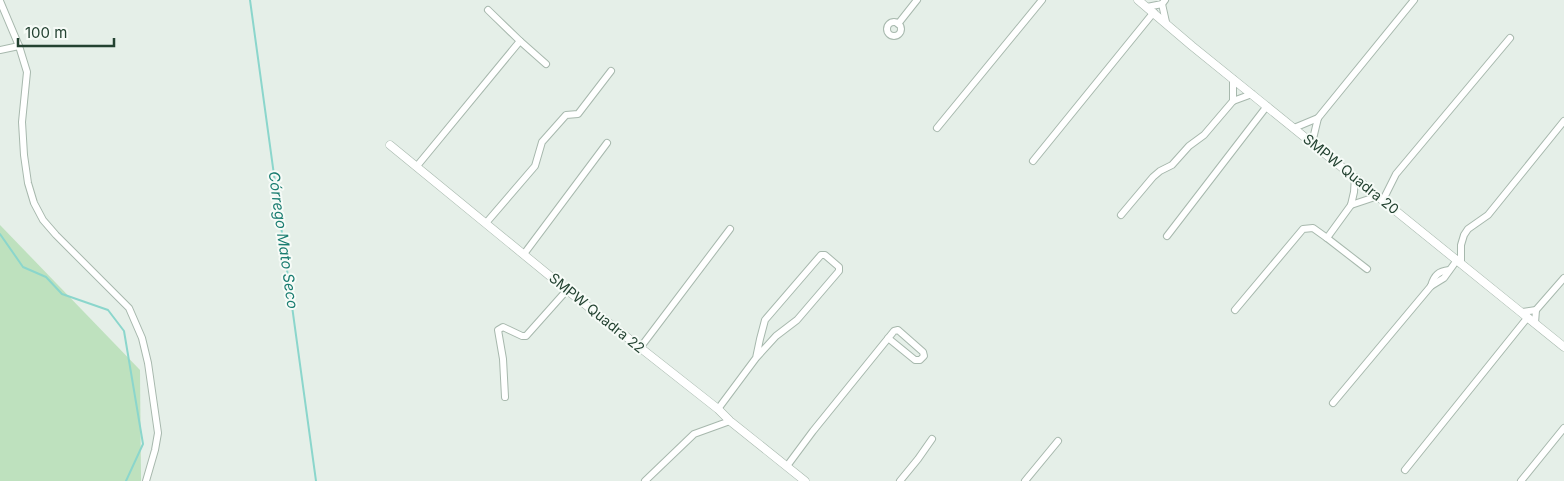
<svg xmlns="http://www.w3.org/2000/svg" width="1564" height="481" font-family="Inter,sans-serif">
	<style>
		.green { fill: #bee1be }
		.lines { fill: none; stroke-linecap: round; stroke-linejoin: round }
		.stream { stroke: #8bd6cc; stroke-width: 2 }
		.minor-casing { stroke: #a7b8ad; stroke-width: 8 }
		.tertiary-casing { stroke: #a7b8ad; stroke-width: 9 }
		.minor { stroke: #fff; stroke-width: 6 }
		.tertiary { stroke: #fff; stroke-width: 8 }
		.labels { text-anchor: middle; stroke-width: 4; stroke-linejoin: round; paint-order: stroke }
		.street-label { font-size: 14px; fill: #234231; stroke: #f6fbf7 }
		.water-label { font-size: 15px; font-style: italic; fill: #197c70; stroke: #f6fbf7 }
	</style>
	<rect width="100%" height="100%" fill="#e5efe8"/>
	<path class="green" d="M0,225l140,145 1,111h-141z"/>
	<g class="lines">
		<g class="stream">
			<path d="M250,0l66,481"/>
			<path d="M0,234l23,33 23,10 16,17 46,16 16,21 19,113 -17,37"/>
		</g>
		<g class="minor-casing">
			<g id="minor">
				<path d="M0,1l19,45 8,26 -5,50 2,33 4,28 6,20 9,17 13,15 73,73 13,30 6,25 10,70 -3,17 -9,31"/>
				<path d="M1162,4l4,18"/>
				<path d="M1147,7l15,-3 3,-4"/>
				<path d="M488,10l32,31 26,23"/>
				<circle cx="894" cy="29" r="7"/>
				<path d="M898,24l19,-24"/>
				<path d="M0,50l19,-4"/>
				<path d="M1233,79v22"/>
				<path d="M937,128l105,-128"/>
				<path d="M1294,128l24,-10"/>
				<path d="M1312,143l6,-25 96,-118"/>
				<path d="M1033,161l121,-149"/>
				<path d="M417,166l103,-125"/>
				<path d="M1383,200l13,-26 114,-136"/>
				<path d="M1351,205l27,-9"/>
				<path d="M1121,215l32,-38 7,-6 12,-6 17,-19 15,-11 29,-34 19,-7"/>
				<path d="M486,223l49,-57 7,-24 24,-27 12,-1 33,-43"/>
				<path d="M1167,236l100,-130"/>
				<path d="M1327,238l40,31"/>
				<path d="M524,254l83,-111"/>
				<path d="M1461,264v-19l3,-10 4,-6 20,-14 76,-94"/>
				<path d="M1431,286l13,-8 13,-18"/>
				<path d="M1235,310l68,-81 10,-1 14,10 24,-33 3,-13 1,-15"/>
				<path d="M1522,312l14,-2"/>
				<path d="M1535,323l1,-13 28,-32"/>
				<path d="M640,348l90,-119"/>
				<path d="M505,397l-2,-38 -5,-29 5,-3 19,9h4l41,-46"/>
				<path d="M1333,403l98,-117c3,-11 8,-15 18,-16"/>
				<path d="M718,409l38,-51 20,-22 21,-16 42,-49v-4l-14,-12h-4l-56,65 -5,19 -4,19"/>
				<path d="M787,466l26,-35 81,-100 4,-1 25,22 1,4 -4,4h-5l-27,-22"/>
				<path d="M1405,470l123,-153"/>
				<path d="M645,481l49,-47 36,-13"/>
				<path d="M900,481l18,-22 14,-20"/>
				<path d="M1025,481l33,-40"/>
				<path d="M1521,481l43,-53"/>
			</g>
		</g>
		<g class="tertiary-casing">
			<g id="tertiary">
				<path d="M1138,0l54,46 372,301"/>
				<path d="M390,145l177,145 151,119 12,12 75,60"/>
			</g>
		</g>
		<use href="#minor" class="minor"/>
		<use href="#tertiary" class="tertiary"/>
	</g>
	<g class="labels">
		<g class="street-label">
			<text transform="translate(1351 174) rotate(39)" y="5">SMPW Quadra 20</text>
			<text transform="translate(597 313) rotate(39)" y="5">SMPW Quadra 22</text>
		</g>
		<g class="water-label">
			<text transform="translate(283 240) rotate(82)" y="5">Córrego Mato Seco</text>
		</g>
	</g>
	<path d="M18 38v8h96v-8" fill="none" stroke="#234231" stroke-width="2.5"/>
	<text x="25" y="38" font-size="15" fill="#234231" stroke="#f6fbf7" stroke-width="4" paint-order="stroke">100 m</text>
</svg>
